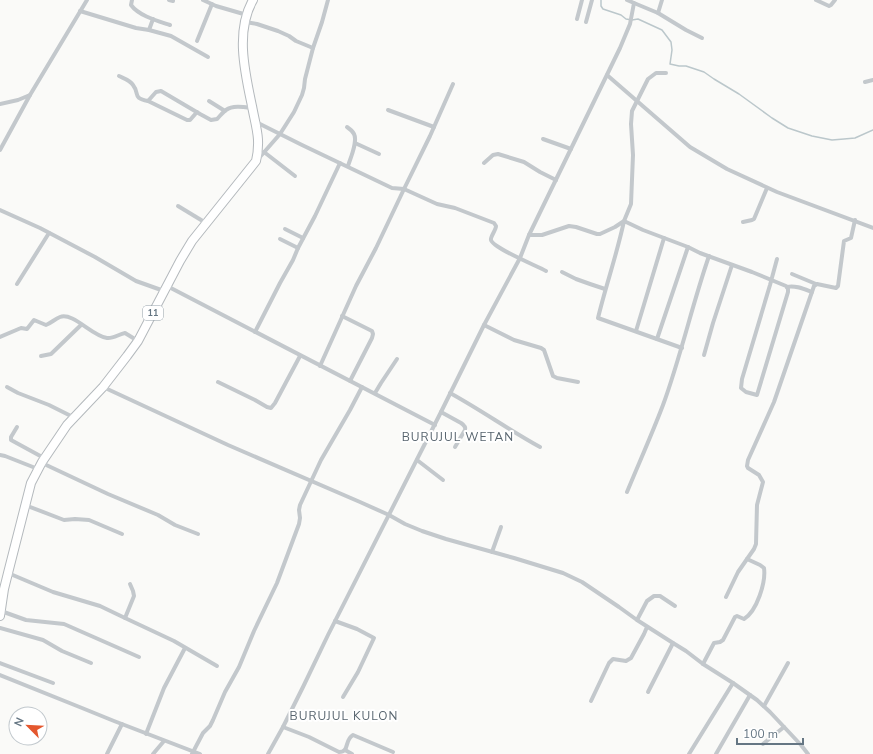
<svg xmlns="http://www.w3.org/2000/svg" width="873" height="754" font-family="'Nunito Sans',sans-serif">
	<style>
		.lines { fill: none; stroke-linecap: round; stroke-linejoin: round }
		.stream { stroke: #bbc7cb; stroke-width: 1.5 }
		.highway-casing { stroke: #b4b9bd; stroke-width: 10 }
		.street { stroke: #c3c8cc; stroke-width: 4 }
		.highway { stroke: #fff; stroke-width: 8 }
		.labels { text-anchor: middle; stroke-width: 4; stroke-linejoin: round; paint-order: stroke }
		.shield { fill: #fff; stroke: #939fa8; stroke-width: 1 }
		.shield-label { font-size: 9px; font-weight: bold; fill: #657683 }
		.quarter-label { font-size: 12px; letter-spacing: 1px; fill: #57646e; stroke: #fff }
	</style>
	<rect width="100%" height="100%" fill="#fafaf8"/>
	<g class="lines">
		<path class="stream" d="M601,0v6l2,3 18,6 5,4 6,1 6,-1 24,11 9,12 1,8 -2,14 9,2h7l18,6 10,7 25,15 33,24 16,10 24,8 20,4 12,-1 11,-1 18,-8"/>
		<g class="highway-casing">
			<path id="highway" d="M0,616l4,-27 4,-16 23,-90 11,-21 25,-37 36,-38 24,-31 11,-15 42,-80 12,-20 64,-80c5,-22 0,-33 -4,-55 -7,-33 -17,-75 1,-106"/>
		</g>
		<g class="street">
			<path d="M132,0l-1,5c8,11 27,16 39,20"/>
			<path d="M169,0l4,1"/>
			<path d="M203,0l13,6 31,9"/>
			<path d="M816,0l13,6 2,-1 4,-5"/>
			<path d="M634,3l24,10 28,17 16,8"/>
			<path d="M80,11l56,17 13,2 22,6 37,21"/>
			<path d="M658,13l4,-13"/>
			<path d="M577,19l5,-19"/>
			<path d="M245,22l12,2 21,7 11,5 7,5 17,7"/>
			<path d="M586,22l6,-22"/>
			<path d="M149,30l4,-11"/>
			<path d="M197,41l15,-37"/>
			<path d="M607,75l83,72 37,22 50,23 96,36"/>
			<path d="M119,76c4,2 11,4 14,9 7,9 -1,13 15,16l8,-9 5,-1 39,23 11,6 6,-1c3,-3 6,-7 9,-9 7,-5 18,-3 26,-2"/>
			<path d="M865,82l8,-2"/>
			<path d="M148,101l39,19h3l7,-8"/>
			<path d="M209,101l16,10"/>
			<path d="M0,104l18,-4 12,-5"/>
			<path d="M388,110l46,17"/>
			<path d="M256,122l46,23 90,43 12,1 33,15 18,4 39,15 2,3c0,4 -6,11 -5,14 2,8 46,26 55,31"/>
			<path d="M347,127c3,2 6,5 7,7 4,8 -4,25 -6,32"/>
			<path d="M543,139l28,10"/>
			<path d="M355,143l24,11"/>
			<path d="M0,150l30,-55 57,-95"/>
			<path d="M264,152l31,24"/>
			<path d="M259,158l21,-24 14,-22 8,-17 2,-7 1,-9 8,-31 9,-26 6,-22"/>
			<path d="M484,163l9,-8 5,-1 26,8 16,10 16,8"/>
			<path d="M178,206l28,17"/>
			<path d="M0,210l40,18 55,29 41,24 28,10"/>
			<path d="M743,222l9,-2 2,-1 13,-31"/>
			<path d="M285,229l18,9"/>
			<path d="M529,235h13l27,-9 7,1 21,7h3l15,-7 9,-6 7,-17 2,-49 -2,-31 1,-13 16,-32 8,-6h10"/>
			<path d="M280,239l18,9"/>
			<path d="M562,272l14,7 14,5 15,5"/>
			<path d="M792,274l24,10"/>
			<path d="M17,284l32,-51"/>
			<path d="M167,286l268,139"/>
			<path d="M787,287c8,-2 17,2 25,5"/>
			<path d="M342,316l30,15 1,3 -1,4 -22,43"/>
			<path d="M484,325l30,15 27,8 3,2 9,26 4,2 21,4"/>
			<path d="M636,331l28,-93"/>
			<path d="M255,332l25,-49 13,-23 5,-12 17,-32 25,-53"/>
			<path d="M0,337l21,-9 6,1 7,-9 12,5c5,-2 9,-6 14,-8 13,-5 32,19 47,21 6,1 12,-4 18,-5l13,8"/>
			<path d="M657,339l31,-92"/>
			<path d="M682,348l-84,-30c8,-33 19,-64 26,-97l19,9 45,17 12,6 52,19 34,14 2,3v3l-31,103 -11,-3 -5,-4 1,-9 28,-94 7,-26"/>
			<path d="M704,355l9,-32 19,-58"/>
			<path d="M41,356l10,-2 30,-29"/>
			<path d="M320,366l36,-80 20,-38 28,-59 26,-53 23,-52"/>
			<path d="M218,382l37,18 12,7 4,1 4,-5 25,-47"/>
			<path d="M7,387l11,6 31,12 24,12"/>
			<path d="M103,387l125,58 132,57 29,13 16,9 17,7 24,8 68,19 49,15 19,9 37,25 18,13 36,23 13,8 17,13 30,19 24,17 13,12 31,33 7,9"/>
			<path d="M375,393l6,-10 16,-24"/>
			<path d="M450,393c31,17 59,37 90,54"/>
			<path d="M441,412l20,11c3,2 5,4 4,7l-10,17"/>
			<path d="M17,427l-6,10v3l33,18"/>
			<path d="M0,455l5,1 33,13"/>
			<path d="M417,460l26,20"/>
			<path d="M42,463l66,31 50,21 17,10 23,9"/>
			<path d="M627,492c12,-29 25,-58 36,-87 18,-49 29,-100 46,-149"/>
			<path d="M25,505l39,15 11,-1 14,1 33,14"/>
			<path d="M492,552l9,-25"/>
			<path d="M8,573l45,19 47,14 25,12 9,-22 -1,-5 -3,-7"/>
			<path d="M726,597l12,-25 16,-23 2,-5 1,-39 6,-23 -4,-7 -11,-7 -1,-2 1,-6 26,-58 40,-116 3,-2 19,4 2,-2 6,-45 7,-3 4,-18"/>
			<path d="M1,611l25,9 38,4 75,33"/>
			<path d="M125,618l49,23 43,25"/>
			<path d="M637,620l10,-19 7,-5h6l15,10"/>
			<path d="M335,621l22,8 17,9 -16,34 -15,25"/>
			<path d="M0,628l43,12 19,11 29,12"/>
			<path d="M0,663l53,20"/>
			<path d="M703,664l11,-21 6,-1 3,-2 12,-23 2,-1 7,3c13,-8 22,-37 20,-51l-4,-3 -13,-6"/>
			<path d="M0,675l82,33 32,13 86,33"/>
			<path d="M648,692l25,-49"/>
			<path d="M591,701l18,-38 4,-4 13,2 5,-3 13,-24 3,-7"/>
			<path d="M764,706l24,-43"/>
			<path d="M283,727l26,10 30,15c11,0 5,-12 14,-17l40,17"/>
			<path d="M146,734l18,-46 21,-40"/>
			<path d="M763,744l21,-17"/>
			<path d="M345,750l7,4"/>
			<path d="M107,754l15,-30"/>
			<path d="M153,754l11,-13"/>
			<path d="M192,754l11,-21 7,-7 3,-6 12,-28 14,-25 15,-36 23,-48 22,-59 1,-6 -1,-8 1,-5 21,-45 29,-50 12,-23"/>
			<path d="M268,754l15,-27 20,-40 25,-52 113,-223 43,-87 36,-67 9,-23 91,-187 10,-24 4,-21 -7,-3"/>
			<path d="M689,754l44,-71"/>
			<path d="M716,754l34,-59"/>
		</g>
		<use href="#highway" class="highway"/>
	</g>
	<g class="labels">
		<rect class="shield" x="143" y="306" width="20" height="14" rx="3"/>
		<g class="shield-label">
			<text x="153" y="316">11</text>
		</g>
		<g class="quarter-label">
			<text x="458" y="441">BURUJUL WETAN</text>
			<text x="344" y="720">BURUJUL KULON</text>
		</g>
	</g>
	<g transform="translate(28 726) rotate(294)"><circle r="19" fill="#ffffff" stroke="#c1c8cd"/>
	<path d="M0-3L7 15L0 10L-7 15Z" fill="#e4572e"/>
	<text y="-6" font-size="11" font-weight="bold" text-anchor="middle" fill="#657683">N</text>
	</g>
	<path d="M737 738v6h66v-6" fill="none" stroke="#657683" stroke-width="2"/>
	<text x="743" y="738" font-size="12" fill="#657683" stroke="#ffffff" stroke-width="3" paint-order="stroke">100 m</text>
</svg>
